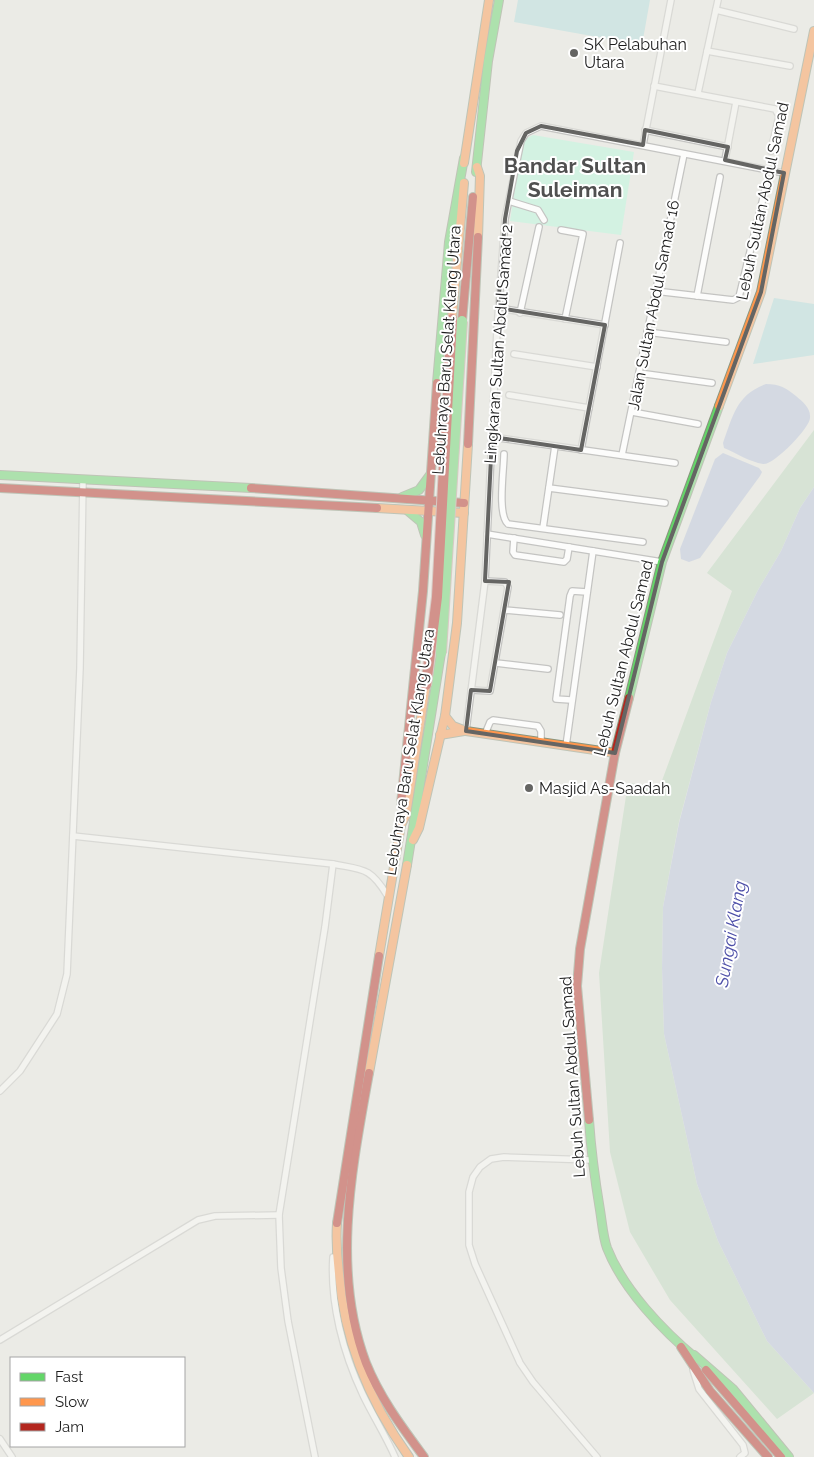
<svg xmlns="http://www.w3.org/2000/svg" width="814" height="1457" font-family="Raleway,sans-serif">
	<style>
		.forest { fill: #bedac1 }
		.park { fill: #d3f2e2 }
		.pitch { fill: #b2dedf }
		.water { fill: #b9c4de }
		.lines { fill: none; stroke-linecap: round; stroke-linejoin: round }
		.street-casing { stroke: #c4c4c2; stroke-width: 8 }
		.fast-casing { stroke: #89957e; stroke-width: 10 }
		.slow-casing { stroke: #89957e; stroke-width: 10 }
		.jam-casing { stroke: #89957e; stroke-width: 10 }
		.street { stroke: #fcfcfb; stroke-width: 5.5 }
		.fast { stroke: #63d668; stroke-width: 8 }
		.slow { stroke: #ff974d; stroke-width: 8 }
		.jam { stroke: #b3261e; stroke-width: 8 }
		.fast-bridge-casing { stroke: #bfa39c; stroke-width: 12; stroke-linecap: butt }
		.jam-bridge-casing { stroke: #bfa39c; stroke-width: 12; stroke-linecap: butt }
		.fast-bridge { stroke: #63d668; stroke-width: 10 }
		.jam-bridge { stroke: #b3261e; stroke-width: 10 }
		.marked { fill: none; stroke: #656563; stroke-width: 4; stroke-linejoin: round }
		.poi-dot { fill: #656563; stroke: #fff; stroke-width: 2 }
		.labels { text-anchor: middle; stroke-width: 4; stroke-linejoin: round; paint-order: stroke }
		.poi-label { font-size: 16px; fill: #1d1d1d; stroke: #fff; text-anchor: start }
		.street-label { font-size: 16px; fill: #1d1d1d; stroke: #fff }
		.water-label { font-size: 18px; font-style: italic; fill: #4d4fa8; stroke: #fff }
		.district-label { font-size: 21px; font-weight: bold; fill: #505050; stroke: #fff }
	</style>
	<rect width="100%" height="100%" fill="#ebebe6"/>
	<path class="forest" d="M814,430v57l-14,21 -19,43 -23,39 -31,63 -16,49 -32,120 -16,85 -1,61 2,66 33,150 21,57 49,100 47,52 -37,26 -107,-119 -40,-68 -20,-80 -11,-179 29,-190 32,3 72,-195 -25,-18z"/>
	<path class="park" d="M533,135l101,17 -13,83 -111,-14 11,-73 4,-9z"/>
	<g class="pitch">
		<path d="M518,0h132l-8,45 -128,-23z"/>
		<path d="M774,298l40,6v51l-61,9z"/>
	</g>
	<g class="water">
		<path d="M766,384c14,0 20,4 30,12 7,6 15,12 14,22 0,10 -37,48 -47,46 -13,-2 -27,-11 -39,-16l-1,-5c10,-27 13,-48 43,-59z"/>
		<path d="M723,453l36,15 3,4 -2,4 -60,82 -11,4 -8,-3 -1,-10 35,-90z"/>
		<path d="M814,487v906l-47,-52 -49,-100 -21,-57 -33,-150 -2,-66 1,-61 16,-84 32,-121 16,-49 31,-63 23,-39 19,-43z"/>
	</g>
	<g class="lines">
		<g class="street-casing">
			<g id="street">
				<path d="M716,10l78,19"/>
				<path d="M707,51l83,15"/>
				<path d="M654,86l121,23 4,7 -8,35"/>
				<path d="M698,93l20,-93"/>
				<path d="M645,130l83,17"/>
				<path d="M643,145l28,-145"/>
				<path d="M725,160l11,-58"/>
				<path d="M509,201l29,9 6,10"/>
				<path d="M561,230l22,4 -18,85"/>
				<path d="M655,291l78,9 6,-3 27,-111"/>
				<path d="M697,296l23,-119"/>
				<path d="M498,308l107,17"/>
				<path d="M520,313l19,-86"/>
				<path d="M647,332l79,10"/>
				<path d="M514,354l83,13"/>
				<path d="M639,373l73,10"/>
				<path d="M509,395l80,13"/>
				<path d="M632,412l66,12"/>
				<path d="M492,437l183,26"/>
				<path d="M581,450l39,-207"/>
				<path d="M504,454c0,15 -7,61 4,70l135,18"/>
				<path d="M622,455l62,-301"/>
				<path d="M549,488l116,15"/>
				<path d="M543,528l12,-82"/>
				<path d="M487,534l175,28"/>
				<path d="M514,538l-1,14 2,3 49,7 3,-3 2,-12"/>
				<path d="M504,610l56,5"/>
				<path d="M496,663l52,6"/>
				<path d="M471,690l19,1 18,-104 -3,-5 -20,-1"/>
				<path d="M571,700l-15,-1 14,-103 2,-5 15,1"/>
				<path d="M466,731l19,-150 12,-251 8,-111 16,-78 5,-8 15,-7 243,47"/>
				<path d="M485,734l5,-12 3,-2 45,6 3,5v11"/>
				<path d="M566,746l27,-195"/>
				<path d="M73,836l260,28c30,6 37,3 54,31"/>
				<path d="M0,1091l20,-20 37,-57 10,-40 13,-306 3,-188"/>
				<path d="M592,1160l-88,-3 -13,2 -11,8 -7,10 -4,15v53l6,19 45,99 13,19 64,75"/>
				<path d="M333,1257c-3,46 10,96 30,138 10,21 23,41 32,62"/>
				<path d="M0,1340l198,-120 17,-4 64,-1"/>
				<path d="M693,1370l6,19 44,56 2,8 -5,4"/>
				<path d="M0,1439l12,18"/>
				<path d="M315,1457l-27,-136 -7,-53 -2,-53 46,-288 8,-63"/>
			</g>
		</g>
		<g class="fast-casing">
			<g id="fast">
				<path d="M476,172l12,-111 11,-61"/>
				<path d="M437,383l12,-141 15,-84"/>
				<path d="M0,475l251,13"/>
				<path d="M402,497l17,-7 11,-15"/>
				<path d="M408,511l13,11 4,13"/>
				<path d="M629,698l33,-136 57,-156"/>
				<path d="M407,865l34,-212"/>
				<path d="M589,1120c2,30 6,60 11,90 2,12 3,27 7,38 16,41 56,83 90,111"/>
				<path d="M694,1355l39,34 56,68"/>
			</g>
		</g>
		<g class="slow-casing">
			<g id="slow">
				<path d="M464,163l25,-163"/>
				<path d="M477,167l3,9 -2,61"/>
				<path d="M452,319l12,-136"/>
				<path d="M719,406l42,-114 53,-261"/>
				<path d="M377,508l87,5"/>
				<path d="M445,716l8,10 13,5 149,22"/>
				<path d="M440,735l24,-4"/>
				<path d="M413,840l6,-12 26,-112 12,-93 11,-179"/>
				<path d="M379,956l22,-131 5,-10 20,-130"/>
				<path d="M369,1073l38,-208"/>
				<path d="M337,1223c-1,16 0,34 2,50 5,69 30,128 70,184"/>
			</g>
		</g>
		<g class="jam-casing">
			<g id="jam">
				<path d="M462,321l11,-124"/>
				<path d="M468,444l10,-207"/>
				<path d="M0,488l377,20"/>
				<path d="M251,488l213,15"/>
				<path d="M401,804l22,-213 14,-208"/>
				<path d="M369,1073c-17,95 -38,197 -3,290 14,35 36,64 58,94"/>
				<path d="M589,1120l-12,-134 3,-37 35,-196 14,-55"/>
				<path d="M337,1223l42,-267"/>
				<path d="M681,1347l29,44 58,66"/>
				<path d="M706,1370l75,87"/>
			</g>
		</g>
		<use href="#street" class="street"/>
		<use href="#fast" class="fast"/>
		<use href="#slow" class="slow"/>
		<use href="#jam" class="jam"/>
		<g class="fast-bridge-casing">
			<path id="fast-bridge" d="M441,653l21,-332"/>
		</g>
		<g class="jam-bridge-casing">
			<path id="jam-bridge" d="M426,685l11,-88 15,-278"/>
		</g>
		<use href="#fast-bridge" class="fast-bridge"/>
		<use href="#jam-bridge" class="jam-bridge"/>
	</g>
	<path d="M0 0H814V1457H0ZM541,126l102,19 2,-15 83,17 -3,13 59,13 -23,119 -99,270 -47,191 -149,-22 5,-41 19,1 19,-109 -24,-1 7,-144 89,13 24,-125 -107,-17 7,-89 12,-68 9,-18z" fill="#ebebe6" fill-opacity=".55" fill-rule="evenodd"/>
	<path class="marked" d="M541,126l102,19 2,-15 83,17 -3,13 59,13 -23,119 -99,270 -47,191 -149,-22 5,-41 19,1 19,-109 -24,-1 7,-144 89,13 24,-125 -107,-17 7,-89 12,-68 9,-18z"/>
	<g class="poi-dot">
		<circle cx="574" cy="53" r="5"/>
		<circle cx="529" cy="788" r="5"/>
	</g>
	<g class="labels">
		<g class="poi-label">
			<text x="584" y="50">SK Pelabuhan<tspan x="584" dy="18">Utara</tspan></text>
			<text x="539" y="794">Masjid As-Saadah</text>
		</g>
		<g class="street-label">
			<text transform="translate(762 201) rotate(-78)" y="6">Lebuh Sultan Abdul Samad</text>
			<text transform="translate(653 305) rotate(-79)" y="6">Jalan Sultan Abdul Samad 16</text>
			<text transform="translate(498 344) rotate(-86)" y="6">Lingkaran Sultan Abdul Samad 2</text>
			<text transform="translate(446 350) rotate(-86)" y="6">Lebuhraya Baru Selat Klang Utara</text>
			<text transform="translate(623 658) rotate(-76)" y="6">Lebuh Sultan Abdul Samad</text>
			<text transform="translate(409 752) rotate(-81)" y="6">Lebuhraya Baru Selat Klang Utara</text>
			<text transform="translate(572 1077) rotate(-94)" y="6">Lebuh Sultan Abdul Samad</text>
		</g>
		<g class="water-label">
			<text transform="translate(731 934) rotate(-80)" y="6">Sungai Klang</text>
		</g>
		<g class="district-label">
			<text x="575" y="173">Bandar Sultan<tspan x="575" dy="24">Suleiman</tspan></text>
		</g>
	</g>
	<rect x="10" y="1357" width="175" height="90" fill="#ffffff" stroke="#a5a5a5"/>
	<rect x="20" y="1373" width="25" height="8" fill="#63d668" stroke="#a5a5a5"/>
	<text x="55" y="1382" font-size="15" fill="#1d1d1d">Fast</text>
	<rect x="20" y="1398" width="25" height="8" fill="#ff974d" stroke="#a5a5a5"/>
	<text x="55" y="1407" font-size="15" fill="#1d1d1d">Slow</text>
	<rect x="20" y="1423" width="25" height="8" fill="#b3261e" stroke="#a5a5a5"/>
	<text x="55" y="1432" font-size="15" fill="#1d1d1d">Jam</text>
</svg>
